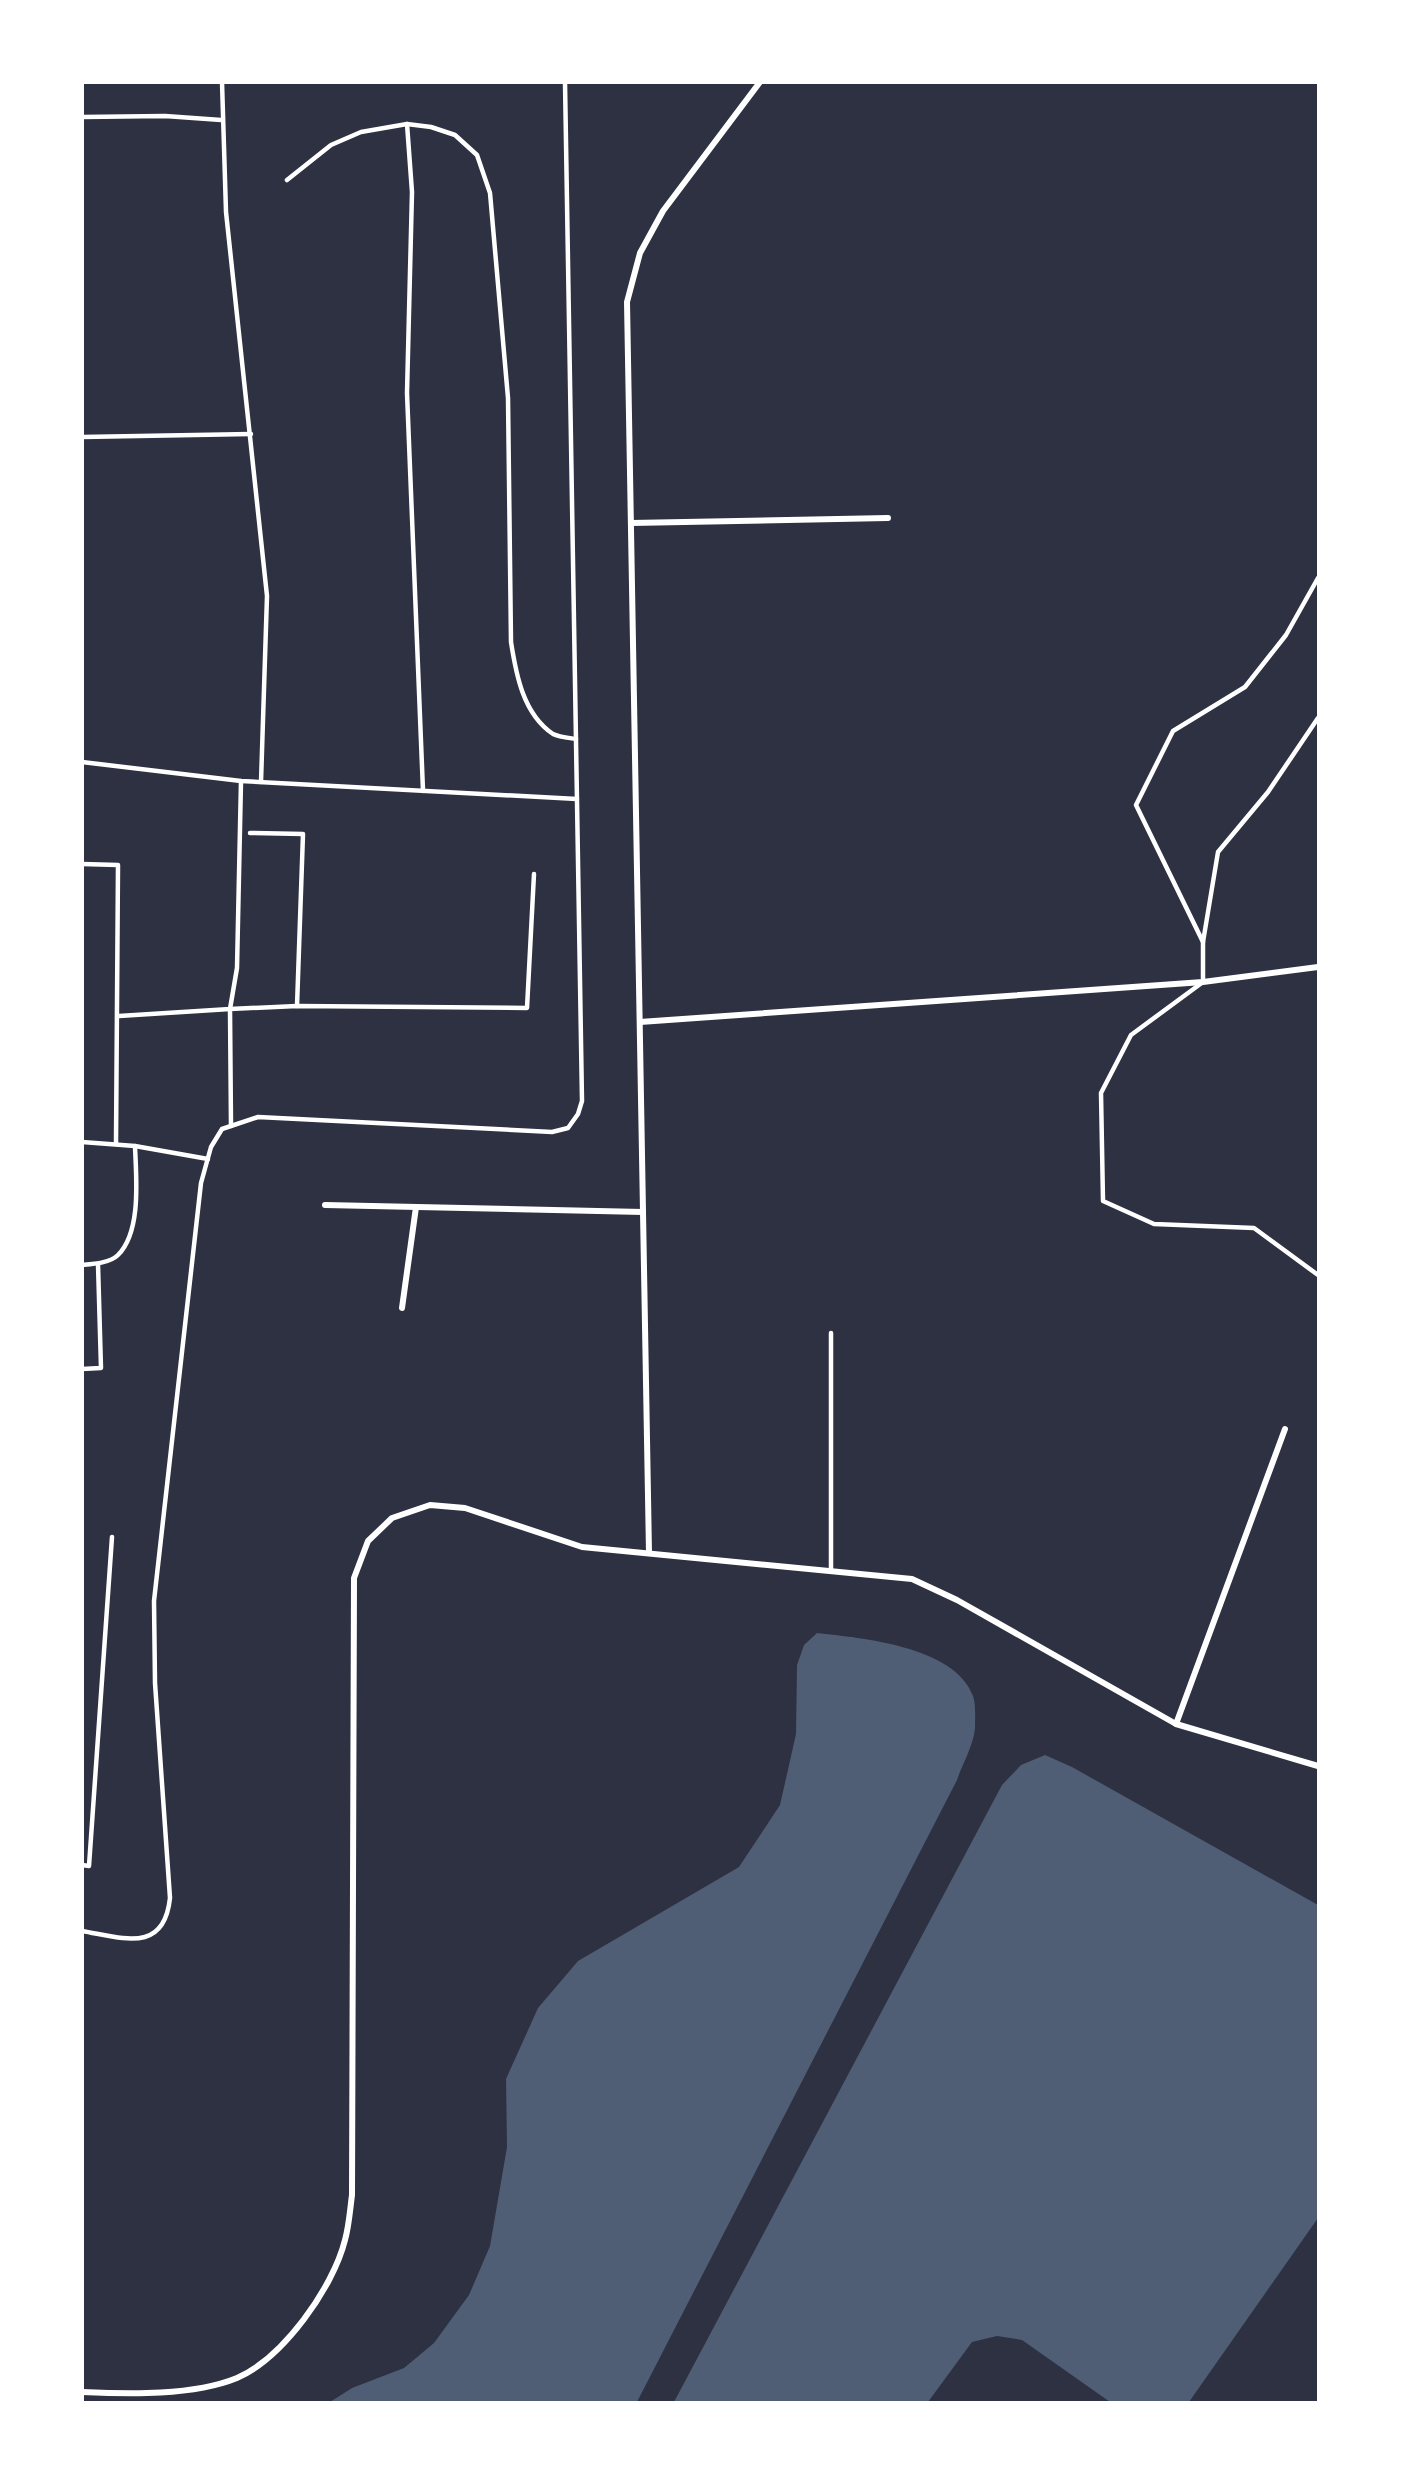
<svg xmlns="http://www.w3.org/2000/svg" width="1401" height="2485" font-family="'Alegreya Sans',sans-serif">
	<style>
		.water { fill: #4f5d75 }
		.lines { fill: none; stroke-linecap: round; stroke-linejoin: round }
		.service { stroke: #fff; stroke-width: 4.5 }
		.minor { stroke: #fff; stroke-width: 6 }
	</style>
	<rect width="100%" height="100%" fill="#2d3142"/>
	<g class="water">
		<path d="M817,1633c44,5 138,13 156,63 3,8 2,23 2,32 -1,16 -13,37 -18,52l-320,622h-307l22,-14 52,-20 30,-25 35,-48 21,-49 17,-99 -1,-68 32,-71 40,-47 161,-94 41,-62 16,-71 1,-69 7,-20z"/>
		<path d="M1045,1755l27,12 246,138v313l-129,184h-79l-88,-62 -25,-4 -25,6 -44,60h-254l328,-617 19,-20z"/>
	</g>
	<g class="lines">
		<g class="service">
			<path d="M222,82l4,130 41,384 -6,186"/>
			<path d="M82,117l83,-1 56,4"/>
			<path d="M407,124l5,68 -5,201 16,398"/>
			<path d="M287,180l44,-35 30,-13 46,-8 24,3 24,8 22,20 13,38 18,205 3,244c5,32 12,72 42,92 6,3 17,4 23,5"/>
			<path d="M82,437l169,-3"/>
			<path d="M1318,718l-50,74 -50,60 -15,90v40l-72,53 -30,58 2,108 51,23 100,4 64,47"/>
			<path d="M82,762l159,19 336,18"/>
			<path d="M250,833l53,1 -6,172"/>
			<path d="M82,864l36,1 -2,279"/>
			<path d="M1203,942l-67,-137 37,-74 72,-44 41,-52 32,-57"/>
			<path d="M119,1016l111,-7 7,-41 4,-187"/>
			<path d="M231,1126l-1,-117 67,-3 230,2 7,-134"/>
			<path d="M82,1142l53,4 73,13"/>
			<path d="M82,1265c11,-1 28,-2 36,-10 24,-24 18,-79 17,-109"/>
			<path d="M831,1333v238"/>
			<path d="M82,1369l19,-1 -3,-104"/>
			<path d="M82,1865l7,1 23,-329"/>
			<path d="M82,1931c41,7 82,23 88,-33l-15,-215 -1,-82 47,-418 10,-36 11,-18 36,-12 294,15 16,-4 10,-14 4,-13 -17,-1019"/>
		</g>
		<g class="minor">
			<path d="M631,523l257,-5"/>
			<path d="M640,1022l563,-40 115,-15"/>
			<path d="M325,1205l318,7"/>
			<path d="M402,1308l14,-101"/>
			<path d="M649,1553l-22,-1251 13,-49 23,-42 97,-129"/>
			<path d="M1176,1724l109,-295"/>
			<path d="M82,2392c47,2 111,4 155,-14 46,-20 96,-90 108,-138 4,-14 5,-30 7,-45l2,-617 14,-37 24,-23 38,-13 35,3 117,39 330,32 45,21 219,124 142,42"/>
		</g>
	</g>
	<rect width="1401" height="2485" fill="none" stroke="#ffffff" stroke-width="168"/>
</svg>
